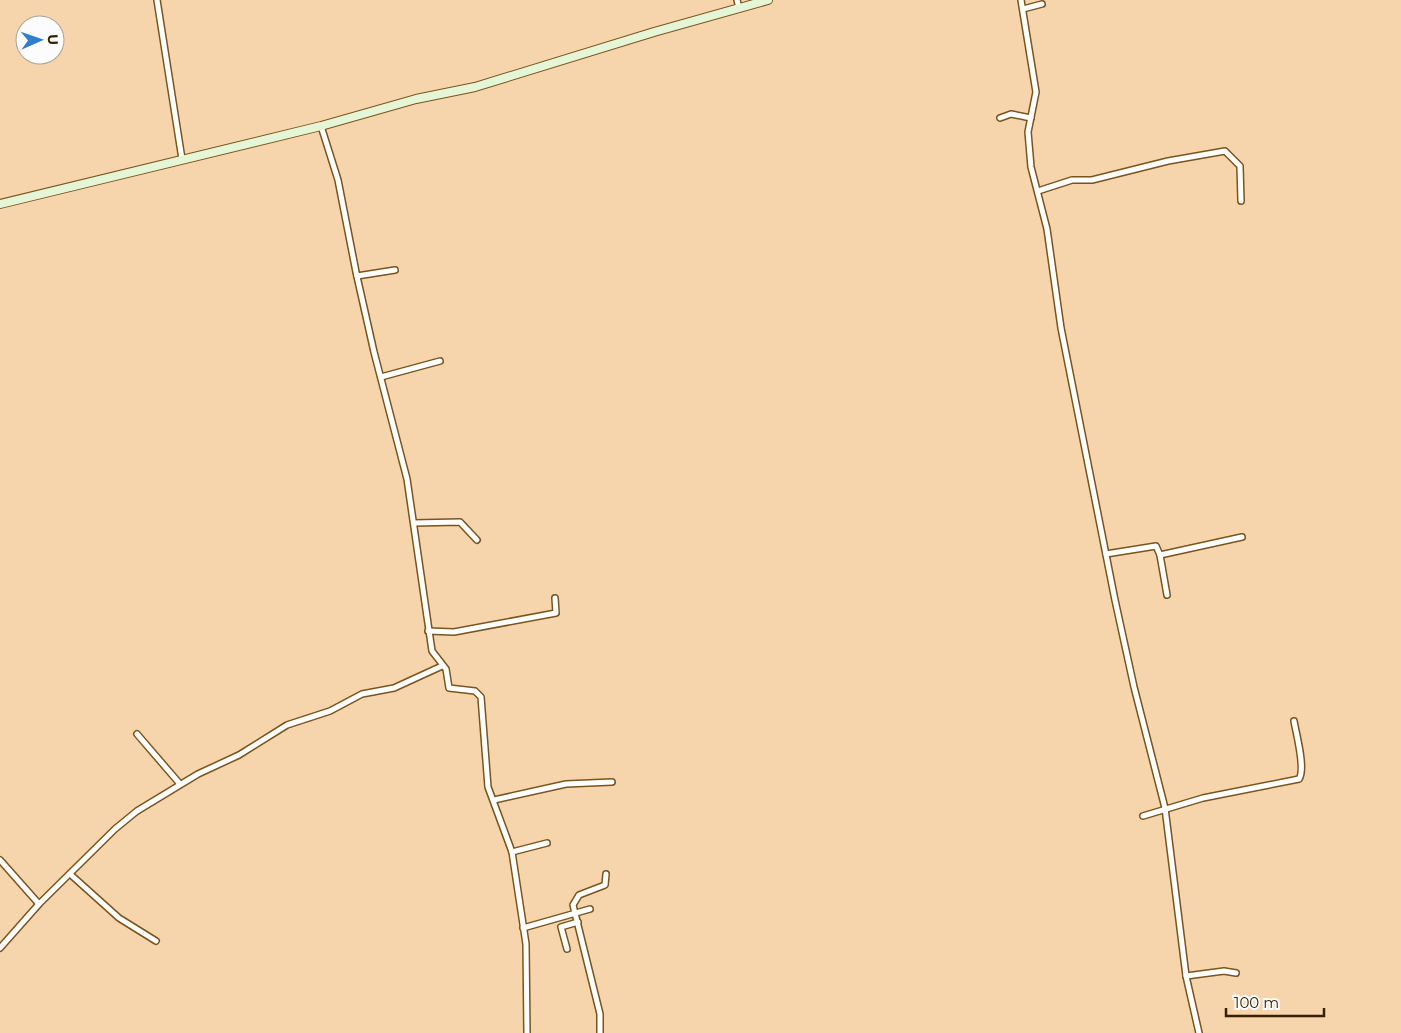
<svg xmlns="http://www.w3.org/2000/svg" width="1401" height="1033" font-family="Montserrat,sans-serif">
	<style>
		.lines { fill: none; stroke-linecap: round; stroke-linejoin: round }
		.minor-casing { stroke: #7a541c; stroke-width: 8 }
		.secondary-casing { stroke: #7a541c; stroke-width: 10 }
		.minor { stroke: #fff; stroke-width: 5 }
		.secondary { stroke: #e5f6d7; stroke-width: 8 }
	</style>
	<rect width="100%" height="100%" fill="#f7d5ac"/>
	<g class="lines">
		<g class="minor-casing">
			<g id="minor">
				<path d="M157,0l25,159"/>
				<path d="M737,0l2,8"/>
				<path d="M1021,0l15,92 -8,40 3,35 16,62 14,99 54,272 19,87 31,121 21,168 13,57"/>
				<path d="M1023,9l19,-5"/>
				<path d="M1000,118l11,-4 20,4"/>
				<path d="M321,126l17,54 18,92 18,80 33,127 25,172 14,18 3,19 26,3 6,6 7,90 24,65 14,92 1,89"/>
				<path d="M1038,191l34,-11h20l76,-19 57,-10 15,15 1,35"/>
				<path d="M357,276l38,-6"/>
				<path d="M381,377l59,-16"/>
				<path d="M414,523l46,-1 17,18"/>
				<path d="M1106,554l50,-8 4,9 82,-18"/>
				<path d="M1160,555l7,40"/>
				<path d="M428,631l26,1 102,-19 -1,-15"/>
				<path d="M137,734l43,50"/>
				<path d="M494,800l72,-16 46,-2"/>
				<path d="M1143,816l60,-18 96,-19c7,-10 -3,-46 -5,-58"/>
				<path d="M512,852l35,-9"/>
				<path d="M0,860l39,44"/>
				<path d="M70,874l49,44 37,23"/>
				<path d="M523,928l67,-19"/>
				<path d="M0,948l39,-44 76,-75 22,-18 61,-37 41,-19 48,-30 43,-14 32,-17 32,-6 48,-22"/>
				<path d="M567,949l-6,-22 17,-5"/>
				<path d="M1186,976l38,-5 12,2"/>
				<path d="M600,1033v-19l-27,-109 6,-10 26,-10 1,-11"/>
			</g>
		</g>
		<g class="secondary-casing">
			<path id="secondary" d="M0,204l321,-78 95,-27 59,-12 179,-55 114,-32"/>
		</g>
		<use href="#minor" class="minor"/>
		<use href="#secondary" class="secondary"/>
	</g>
	<g transform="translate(40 40) rotate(88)"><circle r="24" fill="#fcfcfc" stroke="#ada498"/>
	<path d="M0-4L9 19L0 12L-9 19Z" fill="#317ece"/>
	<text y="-8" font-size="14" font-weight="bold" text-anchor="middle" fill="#362102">U</text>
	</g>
	<path d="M1226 1008v8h98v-8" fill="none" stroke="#362102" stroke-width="2.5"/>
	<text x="1234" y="1008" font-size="15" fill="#362102" stroke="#fcfcfc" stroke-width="4" paint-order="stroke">100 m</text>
</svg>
